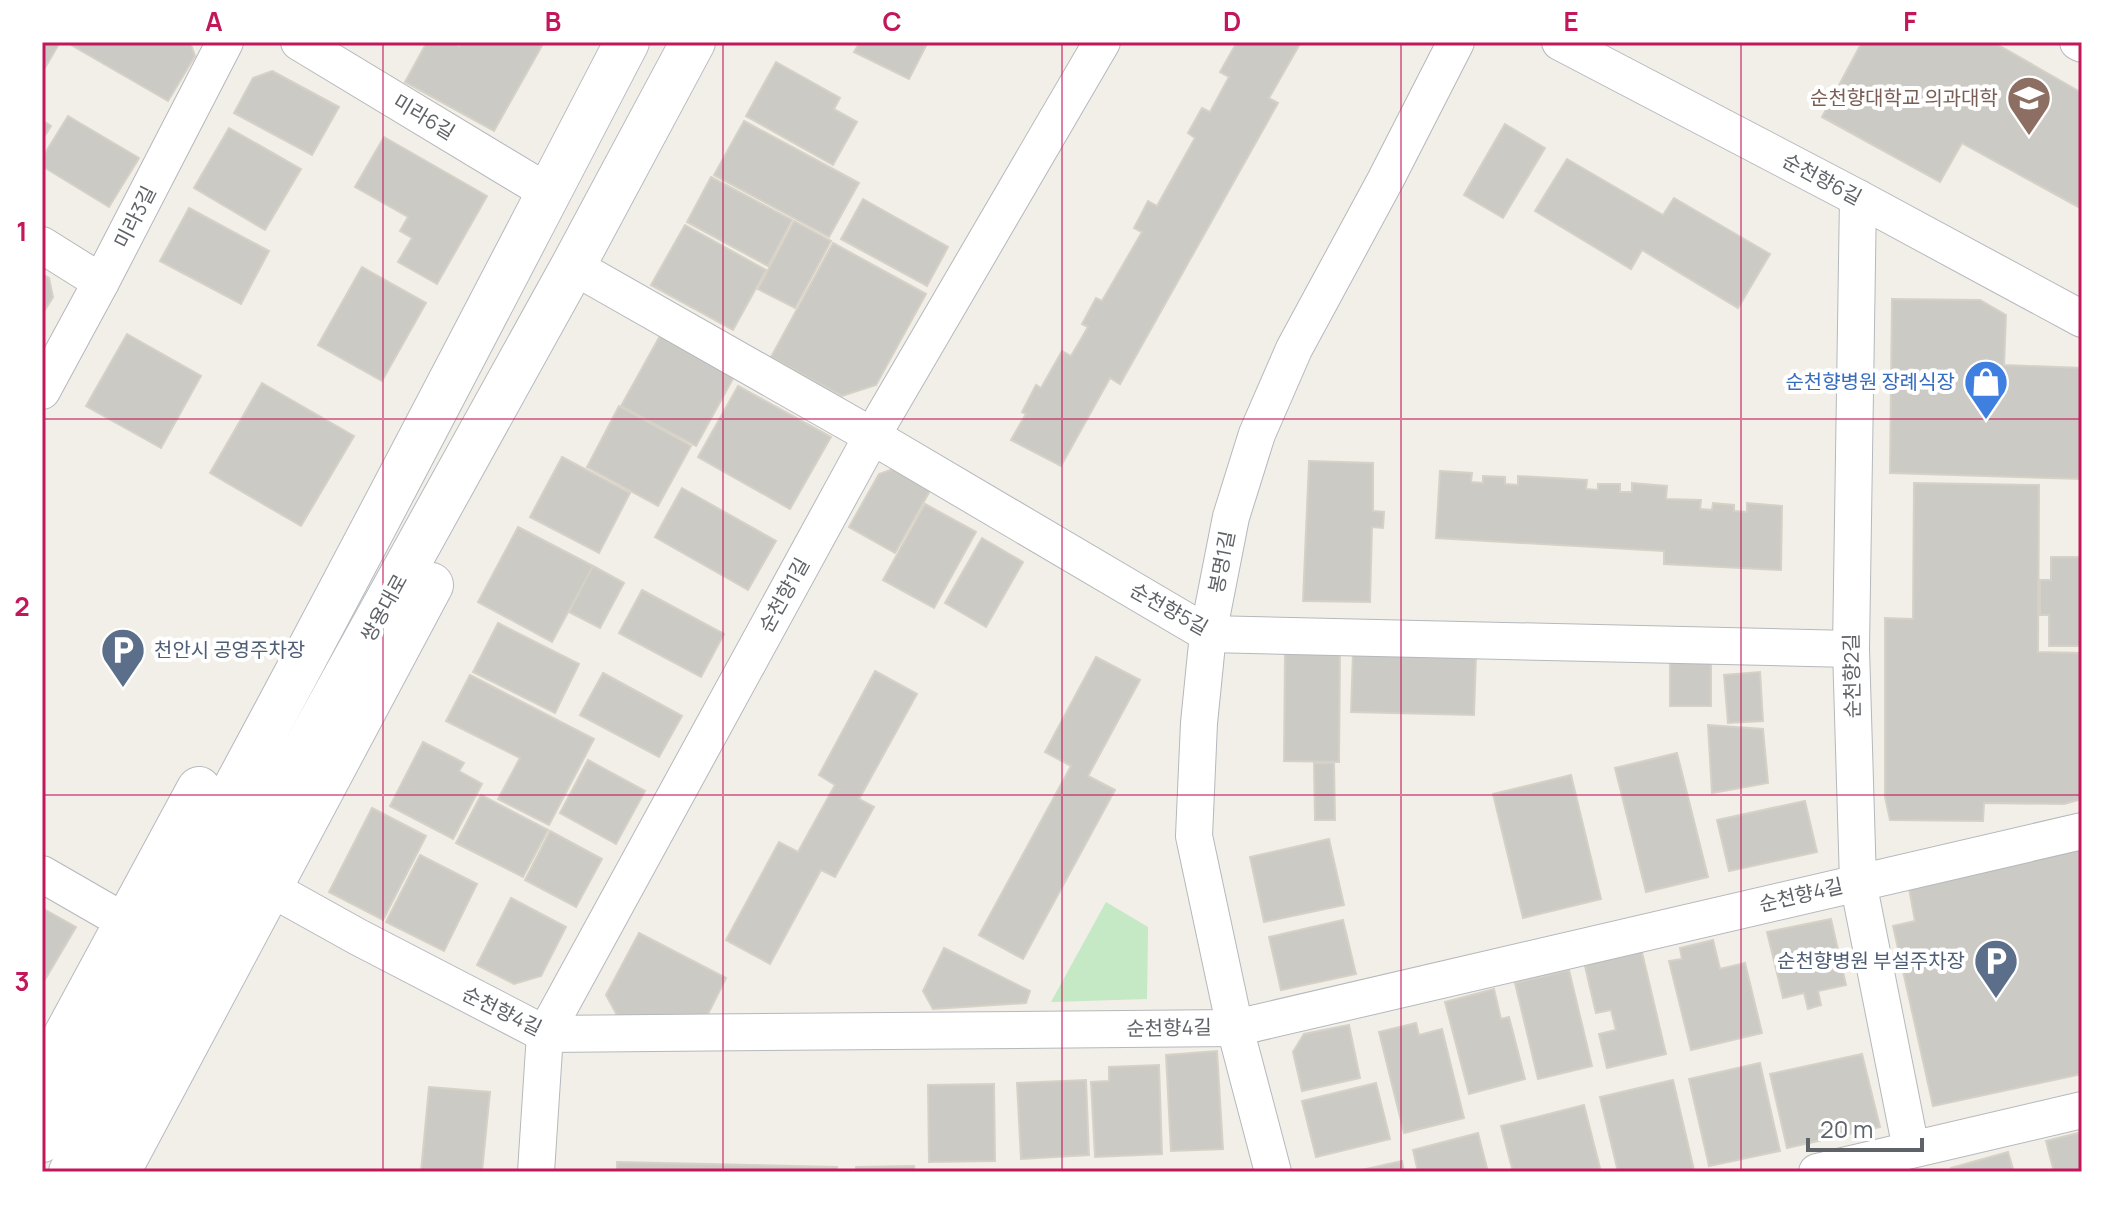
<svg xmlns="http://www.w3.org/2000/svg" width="2124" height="1214" font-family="Manrope,'Noto Sans KR',sans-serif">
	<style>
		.green { fill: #c5e8c5 }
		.building { fill: #cccac5; stroke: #d6d1c6; stroke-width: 2 }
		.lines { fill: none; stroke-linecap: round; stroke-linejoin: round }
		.minor-casing { stroke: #b5b8bc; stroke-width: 38 }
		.secondary-casing { stroke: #b6babf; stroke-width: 46 }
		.minor { stroke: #fff; stroke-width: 36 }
		.secondary { stroke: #fff; stroke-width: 44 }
		.grid { fill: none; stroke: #c2185b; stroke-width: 2; stroke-opacity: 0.55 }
		.labels { text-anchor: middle; stroke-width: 8; stroke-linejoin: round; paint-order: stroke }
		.education-label { font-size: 20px; fill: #785e54; stroke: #fff; text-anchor: end }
		.street-label { font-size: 20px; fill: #5f6368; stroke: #fff }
		.shop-label { font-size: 20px; fill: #366cbe; stroke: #fff; text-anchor: end }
		.service-label { font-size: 20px; fill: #4e5e75; stroke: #fff; text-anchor: start }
		.neatline { fill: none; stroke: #c2185b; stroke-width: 3 }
		.grid-label { font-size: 26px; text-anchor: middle; font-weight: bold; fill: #c2185b }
	</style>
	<rect width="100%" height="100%" fill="#f1efe8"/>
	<path class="green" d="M1106,902l42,25 -1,72 -96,3z"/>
	<g class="building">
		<path d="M42,42h18l-18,31z"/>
		<path d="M66,42h124l5,14 -27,45z"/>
		<path d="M427,42h25l7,4 2,-4h83l-50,89 -89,-49z"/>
		<path d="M860,42h68l-19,37 -55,-27z"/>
		<path d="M1237,42h64l-32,56 9,5 -158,281 -10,-6 -49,88 -50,-26 15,-26 -4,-2 14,-27 5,3 21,-37 9,5 17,-29 -6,-3 14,-26 6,3 40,-69 -8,-4 14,-27 9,5 38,-68 -7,-5 14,-25 8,4 19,-35 -9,-5z"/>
		<path d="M1862,42h131l89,51v116l-120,-66 -22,39 -118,-65z"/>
		<path d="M776,62l64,36 -6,11 23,13 -24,43 -87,-49z"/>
		<path d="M272,71l67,36 -27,48 -78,-42 19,-35z"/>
		<path d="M68,116l71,42 -30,49 -67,-41v-8z"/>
		<path d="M42,120l9,6 -9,14z"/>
		<path d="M744,121l115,62 -30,54 -115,-62z"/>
		<path d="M1505,124l40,24 -42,70 -39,-23z"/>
		<path d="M229,128l72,41 -36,61 -71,-42z"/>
		<path d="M384,137l103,59 -50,88 -39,-22 14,-24 -12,-7 8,-14 -53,-30z"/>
		<path d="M1567,159l96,56 11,-17 96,56 -32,54 -96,-58 -11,19 -96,-58z"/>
		<path d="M711,177l81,43 -24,46 -81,-44z"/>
		<path d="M863,199l85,48 -21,39 -86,-47z"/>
		<path d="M189,208l80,43 -28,53 -81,-43z"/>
		<path d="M794,221l37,20 -36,67 -37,-19z"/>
		<path d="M685,225l81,45 -33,60 -82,-45z"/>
		<path d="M833,243l93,51 -50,91 -34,11 -71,-39z"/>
		<path d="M362,267l64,36 -44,78 -64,-36z"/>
		<path d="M42,274l7,4 4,19 -11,18z"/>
		<path d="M1892,299l88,1 26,15 -2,50 78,3v111l-192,-6z"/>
		<path d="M127,334l74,42 -40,72 -75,-42z"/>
		<path d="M661,334l74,41 -39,71 -75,-40z"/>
		<path d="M262,383l92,53 -53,90 -91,-53z"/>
		<path d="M738,386l93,51 -41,72 -92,-52z"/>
		<path d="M619,406l72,40 -33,60 -71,-39z"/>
		<path d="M562,457l68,36 -31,60 -69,-36z"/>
		<path d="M1309,461l64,2v48l11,1 -1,16 -11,-1 -2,75 -67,-1z"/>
		<path d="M893,469l38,20 -36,64 -46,-26 30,-53z"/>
		<path d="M1440,471l32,2 -1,9 12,1v-7l22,1v7l13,1v-9l69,4 -1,9 12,1v-6h22v8h12v-9l35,3 -1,13 35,1 -1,9 12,1 1,-7 21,2v6l13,1v-9l35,3 -1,64 -117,-6v-13l-228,-13z"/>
		<path d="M1914,483l125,2 -1,167 44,1v146l-18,5 -80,-1 -1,18 -93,-1 -5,-23v-179l28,1z"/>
		<path d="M682,488l94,53 -28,49 -93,-53z"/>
		<path d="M925,504l51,28 -42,76 -51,-28z"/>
		<path d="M518,527l75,39 -41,76 -74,-40z"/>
		<path d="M982,538l41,24 -37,65 -41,-24z"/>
		<path d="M2051,557h31v89h-33v-31h-9v-35h11z"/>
		<path d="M593,566l31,17 -24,45 -31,-16z"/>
		<path d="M642,590l82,44 -23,43 -82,-44z"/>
		<path d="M498,623l81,41 -24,49 -82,-41z"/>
		<path d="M1285,651h55l-1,111 -55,-1z"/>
		<path d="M1353,653l123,3 -2,59 -123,-3z"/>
		<path d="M1096,657l44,23 -52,96 27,14 -92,169 -44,-24 92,-169 -26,-14z"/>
		<rect x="1670" y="657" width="41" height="49"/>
		<path d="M875,671l42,23 -58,105 15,8 -39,70 -14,-7 -51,94 -44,-24 53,-98 19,10 37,-67 -16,-10z"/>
		<path d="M1760,672l3,49 -35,2 -4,-48z"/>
		<path d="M603,673l79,43 -23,41 -79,-42z"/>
		<path d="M470,675l124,64 -45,86 -51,-26 22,-41 -74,-37z"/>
		<path d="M1708,725l55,4 5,54 -56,10z"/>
		<path d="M423,742l41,21 -5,8 23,13 -29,55 -63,-33z"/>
		<path d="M1677,753l31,124 -62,15 -31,-124z"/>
		<path d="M588,760l57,31 -29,53 -56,-31z"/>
		<path d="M1314,763h20l1,57h-20z"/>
		<path d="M1571,775l30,124 -78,19 -30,-124z"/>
		<path d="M481,795l67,35 -25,47 -67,-34z"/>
		<path d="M1805,801l12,51 -88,19 -12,-51z"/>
		<path d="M372,808l54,28 -43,84 -54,-28z"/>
		<path d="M550,831l52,28 -26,48 -51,-27z"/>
		<path d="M1329,839l15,66 -80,17 -14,-65z"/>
		<path d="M2082,846v228l-149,32 -40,-180 22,-5 -7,-38z"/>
		<path d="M420,855l57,29 -33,67 -58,-29z"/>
		<path d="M511,898l55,29 -25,49 -27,8 -37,-19z"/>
		<path d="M42,908l34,19 -33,56h-1z"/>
		<path d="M1831,919l15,66 -28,6 3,14 -13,4 -4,-16 -21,5 -16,-66z"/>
		<path d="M1343,920l13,54 -75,16 -12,-53z"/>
		<path d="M639,933l87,45 -19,38 -90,-1 -11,-20z"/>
		<path d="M1713,940l7,29 25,-6 17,70 -71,17 -22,-89 13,-2 -2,-11z"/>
		<path d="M944,948l86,43 -4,12 -93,6 -10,-18z"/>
		<path d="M1641,948l25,106 -59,14 -8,-34 17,-4 -5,-20 -15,3 -12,-51z"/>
		<path d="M1569,970l23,96 -54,13 -23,-96z"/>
		<path d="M1494,989l7,30 8,-2 16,62 -56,15 -24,-92z"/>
		<path d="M1416,1023l3,12 23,-6 22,89 -60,15 -25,-101z"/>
		<path d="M1349,1025l11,53 -58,13 -9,-39 11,-18z"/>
		<path d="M1217,1051l6,98 -52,2 -5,-96z"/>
		<path d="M1862,1054l18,73 -93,21 -17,-74z"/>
		<path d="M1760,1063l20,88 -71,15 -20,-87z"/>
		<path d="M1159,1065l3,89 -67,3 -4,-75 18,-1v-14z"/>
		<path d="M1086,1080l3,75 -68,4 -4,-76z"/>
		<path d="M1673,1080l21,90 -8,2h-68l-18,-75z"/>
		<path d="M1376,1083l14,56 -74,18 -14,-56z"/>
		<path d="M994,1084l1,77 -66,1 -1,-77z"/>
		<path d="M429,1087l61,5 -8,80h-61z"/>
		<path d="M1584,1105l17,67h-88l-12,-46z"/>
		<path d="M2082,1132v40h-28l-8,-31z"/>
		<path d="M1478,1133l10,39h-70l-5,-22z"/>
		<path d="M2008,1152l6,20h-62l-1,-4z"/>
		<path d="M1402,1161l2,11h-51z"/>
		<path d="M617,1162l220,5v5h-220z"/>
		<path d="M914,1166l1,6h-59v-5z"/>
	</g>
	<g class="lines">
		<g class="minor-casing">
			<g id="minor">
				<path d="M299,42l250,151"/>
				<path d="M1560,42l298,156 224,121"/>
				<path d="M2078,42l4,2"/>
				<path d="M1858,198l-7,451 7,233 53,267"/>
				<path d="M42,245l59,37"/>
				<path d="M573,266l299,170 336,198 643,15"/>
				<path d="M42,391l59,-109 124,-240"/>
				<path d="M42,874l85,49"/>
				<path d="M270,888l88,49 187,97 690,-6 847,-197"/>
				<path d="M536,1172l9,-138 327,-598 230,-394"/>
				<path d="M1273,1172l-38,-144 -41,-192 5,-113 9,-89 23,-117 26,-83 37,-85 92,-170 70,-137"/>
				<path d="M1817,1172l265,-62"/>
			</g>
		</g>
		<g class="secondary-casing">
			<g id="secondary">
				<path d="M47,1070l152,-281"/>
				<path d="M42,1140c203,-362 394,-730 585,-1098"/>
				<path d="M71,1172l502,-906 120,-224"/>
				<path d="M118,1172l313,-587"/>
			</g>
		</g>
		<use href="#minor" class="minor"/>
		<use href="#secondary" class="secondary"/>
	</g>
	<path class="grid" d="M383,42v1130M723,42v1130M1062,42v1130M1401,42v1130M1741,42v1130M42,419h2040M42,795h2040"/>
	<defs>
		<g id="university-pin" transform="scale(2.3)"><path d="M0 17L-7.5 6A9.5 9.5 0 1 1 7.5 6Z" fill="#8d6e63" stroke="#fff"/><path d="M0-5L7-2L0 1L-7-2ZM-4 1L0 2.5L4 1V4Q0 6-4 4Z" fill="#fff"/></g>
		<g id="shop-pin" transform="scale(2.3)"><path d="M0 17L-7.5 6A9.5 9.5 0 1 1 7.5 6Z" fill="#3f7fe0" stroke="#fff"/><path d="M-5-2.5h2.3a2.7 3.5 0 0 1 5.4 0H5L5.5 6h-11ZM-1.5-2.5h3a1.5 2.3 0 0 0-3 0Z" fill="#fff"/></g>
		<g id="parking-pin" transform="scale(2.3)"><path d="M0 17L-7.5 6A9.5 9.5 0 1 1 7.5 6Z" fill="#5c6f8a" stroke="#fff"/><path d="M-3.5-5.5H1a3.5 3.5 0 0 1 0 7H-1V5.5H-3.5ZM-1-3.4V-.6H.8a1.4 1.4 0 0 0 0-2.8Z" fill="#fff"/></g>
	</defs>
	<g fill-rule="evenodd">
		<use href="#university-pin" x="2029" y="98"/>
		<use href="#shop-pin" x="1986" y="382"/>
		<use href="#parking-pin" x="123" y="650"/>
		<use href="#parking-pin" x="1996" y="961"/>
	</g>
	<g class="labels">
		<g class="education-label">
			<text x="1998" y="105">순천향대학교 의과대학</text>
		</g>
		<g class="street-label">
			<text transform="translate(424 117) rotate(31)" y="7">미라6길</text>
			<text transform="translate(1822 179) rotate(28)" y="7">순천향6길</text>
			<text transform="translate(135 217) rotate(-63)" y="7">미라3길</text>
			<text transform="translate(1222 562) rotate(-79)" y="7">봉명1길</text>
			<text transform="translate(784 595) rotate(-61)" y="7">순천향1길</text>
			<text transform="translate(384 608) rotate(-61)" y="7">쌍용대로</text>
			<text transform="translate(1169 609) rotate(29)" y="7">순천향5길</text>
			<text transform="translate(1852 676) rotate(-91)" y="7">순천향2길</text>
			<text transform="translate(1801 895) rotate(-13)" y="7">순천향4길</text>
			<text transform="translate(502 1011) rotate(26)" y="7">순천향4길</text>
			<text transform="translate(1169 1028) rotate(-1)" y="7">순천향4길</text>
		</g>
		<g class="shop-label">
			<text x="1955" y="389">순천향병원 장례식장</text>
		</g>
		<g class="service-label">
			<text x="154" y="657">천안시 공영주차장</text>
			<text x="1965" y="968" text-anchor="end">순천향병원 부설주차장</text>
		</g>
	</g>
	<rect width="2124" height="1214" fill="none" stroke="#ffffff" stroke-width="88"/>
	<path d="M1808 1138v12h114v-12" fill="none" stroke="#5f6368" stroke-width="4"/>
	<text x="1820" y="1138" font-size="24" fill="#5f6368" stroke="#ffffff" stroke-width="6" paint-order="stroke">20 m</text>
	<rect x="44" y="44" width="2036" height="1126" class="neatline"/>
	<g class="grid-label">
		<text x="214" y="31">A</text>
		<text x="553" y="31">B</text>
		<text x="892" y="31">C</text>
		<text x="1232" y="31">D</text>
		<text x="1571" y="31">E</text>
		<text x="1910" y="31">F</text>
		<text x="22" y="241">1</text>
		<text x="22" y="616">2</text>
		<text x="22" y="991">3</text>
	</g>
</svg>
